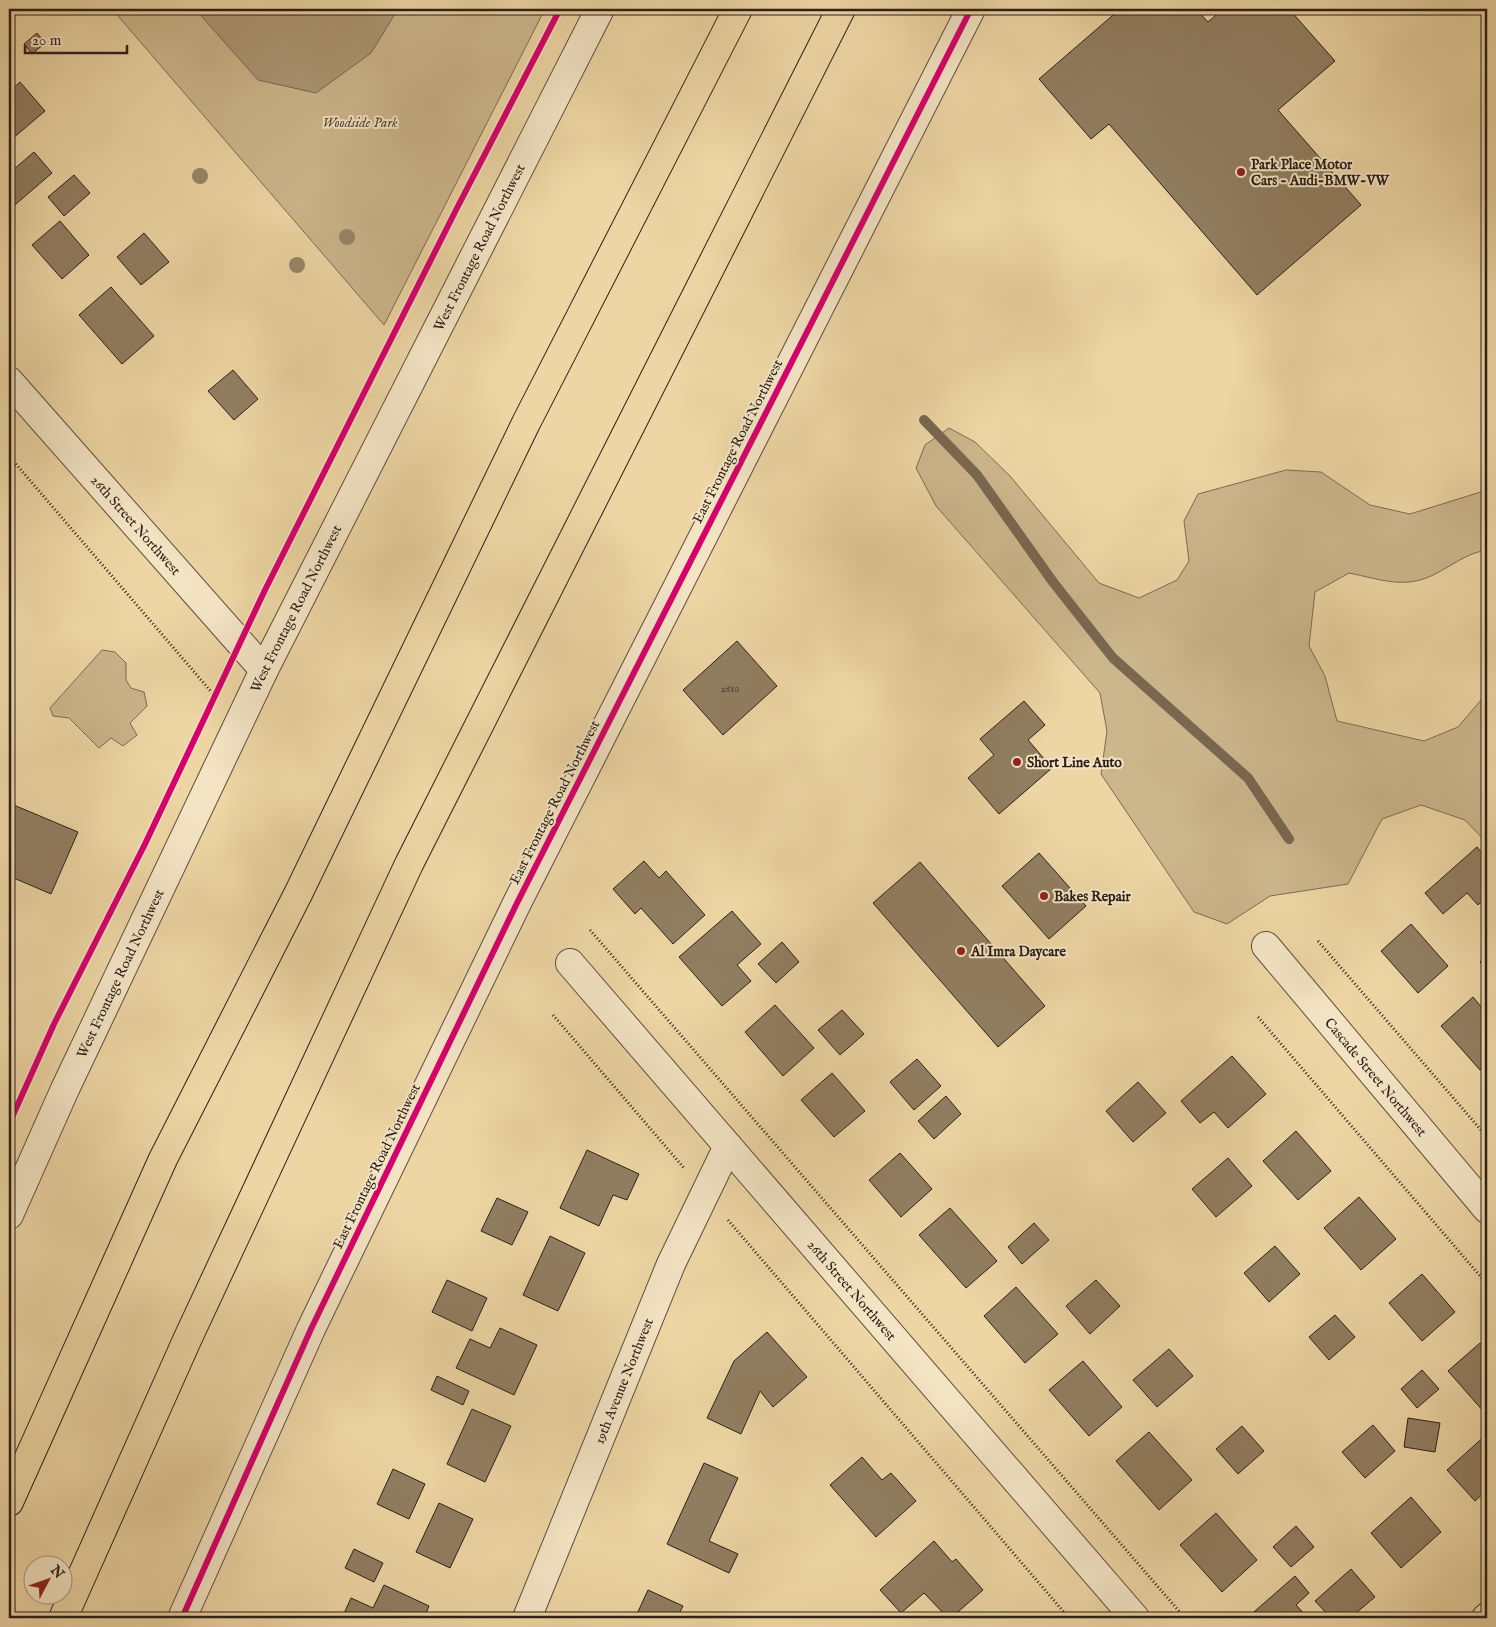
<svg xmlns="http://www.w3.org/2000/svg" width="1496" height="1627" font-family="'IM FELL English',serif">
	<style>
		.green { fill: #ccb68c; stroke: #7c6b52 }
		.water { fill: #ac9775; stroke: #796750 }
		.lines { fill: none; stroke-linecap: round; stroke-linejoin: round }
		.stream { stroke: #796750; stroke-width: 10 }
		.building { fill: #917e61; stroke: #2d2019 }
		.minor-casing { stroke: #5d4d3c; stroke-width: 30 }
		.tertiary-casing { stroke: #5d4d3c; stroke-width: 30 }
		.secondary-casing { stroke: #2d2019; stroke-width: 30 }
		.motorway-casing { stroke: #2d2019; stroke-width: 30 }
		.path { stroke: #2d2019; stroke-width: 3; stroke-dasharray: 1 2.5; stroke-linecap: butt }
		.minor { stroke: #f3e4c4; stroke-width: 28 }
		.tertiary { stroke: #f3e4c4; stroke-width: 28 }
		.secondary { stroke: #f3e4c4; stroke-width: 28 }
		.motorway { stroke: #edd5a4; stroke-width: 28 }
		.cycleway-casing { stroke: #f3e4c4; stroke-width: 9 }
		.cycleway { stroke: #d6006c; stroke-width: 6 }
		.tree { fill: #998668 }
		.poi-dot { fill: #8f2418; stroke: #f3e4c4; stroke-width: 2 }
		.labels { text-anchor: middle; stroke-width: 4; stroke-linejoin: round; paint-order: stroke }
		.number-label { font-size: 11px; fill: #46382b }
		.park-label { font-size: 14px; font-style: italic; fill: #554636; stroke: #f3e4c4 }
		.poi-label { font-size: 14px; font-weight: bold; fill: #2d2019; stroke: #f3e4c4; text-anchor: start }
		.street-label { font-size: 14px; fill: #2d2019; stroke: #f3e4c4 }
	</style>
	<rect width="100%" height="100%" fill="#edd5a4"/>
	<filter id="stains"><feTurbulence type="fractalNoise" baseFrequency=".004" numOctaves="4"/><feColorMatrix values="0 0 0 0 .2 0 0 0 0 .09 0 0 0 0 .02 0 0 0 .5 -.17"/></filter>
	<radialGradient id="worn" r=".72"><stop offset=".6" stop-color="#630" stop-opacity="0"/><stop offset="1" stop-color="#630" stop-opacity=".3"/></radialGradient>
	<g class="green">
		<path d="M112,9h433l-161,316z"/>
		<path d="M949,428l26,14 35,34 89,107 40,15 38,-18 12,-19 -5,-40 14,-27 88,-24 35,2 49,33 40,9 77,-24v60c-20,3 -34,15 -52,24 -30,16 -55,5 -86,-1l-34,19 -6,54 16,30 12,45 87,20 34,-14 29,-34v150l-22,-23 -44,-15 -39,14 -34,65 -78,12 -43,28 -33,-12 -93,-138 6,-43 -7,-38 -164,-187 -20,-38 9,-23z"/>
		<path d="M102,650l13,2 11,11v17l5,8 13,4 3,14 -17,17 7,12 -14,11 -12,-8 -12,10 -30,-30 -16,-2 -3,-8z"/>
	</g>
	<path class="water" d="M195,9h203l-27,44 -55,40 -58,-13z"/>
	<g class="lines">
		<path class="stream" d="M924,420l53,55 76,107 60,76 135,120 41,61"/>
	</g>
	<g class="building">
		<path d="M1120,9h76l12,13 15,-13h66l46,52 -57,49 83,95 -104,90 -148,-171 -18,15 -52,-60z"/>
		<path d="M37,33l8,10 -13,11 -8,-10z"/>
		<path d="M20,82l25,29 -33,28 -3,-4v-43z"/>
		<path d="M34,152l18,21 -43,37v-45l4,5z"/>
		<path d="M74,175l16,18 -26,23 -16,-19z"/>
		<path d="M60,221l29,34 -27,24 -30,-34z"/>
		<path d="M144,233l25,29 -28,23 -24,-28z"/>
		<path d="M111,287l43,49 -32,28 -43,-49z"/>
		<path d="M233,370l25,29 -24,21 -26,-29z"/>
		<path d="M737,641l40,45 -54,49 -40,-45z"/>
		<path d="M1024,701l21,24 -17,15 24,28 -53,46 -31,-36 26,-23 -14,-16z"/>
		<path d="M9,803l69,29 -27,62 -42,-18z"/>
		<path d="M1477,847l10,12v37l-9,9 -11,-12 -24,21 -18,-21z"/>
		<path d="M1039,853l47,53 -37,33 -47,-53z"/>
		<path d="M644,861l15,17 7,-7 39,44 -32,29 -32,-36 -6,6 -22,-25z"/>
		<path d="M920,862l125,144 -47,41 -125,-144z"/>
		<path d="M732,911l29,33 -24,21 14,16 -29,25 -43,-49z"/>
		<path d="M1411,924l37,42 -30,27 -37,-42z"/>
		<path d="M782,942l17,20 -23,21 -18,-19z"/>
		<path d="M1487,956v14l-7,-8z"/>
		<path d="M9,976l4,2 -4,10z"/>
		<path d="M1473,997l14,17v49l-7,7 -39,-44z"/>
		<path d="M775,1005l39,43 -31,28 -38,-44z"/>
		<path d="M842,1010l22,24 -24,21 -22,-25z"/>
		<path d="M1232,1056l34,38 -38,34 -14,-16 -14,11 -19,-22z"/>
		<path d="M917,1059l24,27 -27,24 -24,-28z"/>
		<path d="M832,1073l33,38 -31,26 -33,-37z"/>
		<path d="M1138,1082l28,31 -33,29 -27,-31z"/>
		<path d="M946,1096l15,18 -27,25 -16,-18z"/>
		<path d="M1296,1131l35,40 -33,29 -35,-39z"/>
		<path d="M587,1150l52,24 -12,26 -14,-5 -14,31 -39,-18z"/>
		<path d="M900,1153l32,36 -31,28 -32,-37z"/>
		<path d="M1228,1158l24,28 -36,31 -24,-28z"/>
		<path d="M1359,1197l37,42 -35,31 -37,-42z"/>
		<path d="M497,1198l31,14 -16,33 -31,-14z"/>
		<path d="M950,1208l47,53 -31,27 -47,-53z"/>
		<path d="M1034,1223l15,17 -27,24 -14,-17z"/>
		<path d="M550,1236l35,17 -27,58 -35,-16z"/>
		<path d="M1275,1246l25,28 -31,28 -25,-29z"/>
		<path d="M1422,1274l33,38 -33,29 -33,-38z"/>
		<path d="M447,1280l40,18 -15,33 -40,-19z"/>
		<path d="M1096,1280l24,26 -30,28 -24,-28z"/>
		<path d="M1016,1287l42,47 -33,29 -41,-47z"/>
		<path d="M1335,1315l20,22 -26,23 -20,-23z"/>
		<path d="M500,1328l37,17 -23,50 -58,-27 14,-29 20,9z"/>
		<path d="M767,1332l40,45 -34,30 -13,-16 -19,43 -34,-16 27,-57z"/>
		<path d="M1480,1343l7,8v58l-3,3 -36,-41z"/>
		<path d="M1169,1349l24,27 -36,31 -24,-27z"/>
		<path d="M1083,1361l39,46 -33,29 -40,-46z"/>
		<path d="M1422,1370l17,19 -22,19 -16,-19z"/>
		<path d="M437,1376l32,15 -6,14 -32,-15z"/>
		<path d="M472,1409l39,17 -26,56 -38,-18z"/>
		<path d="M1408,1418l32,5 -5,29 -31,-5z"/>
		<path d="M1373,1425l22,26 -30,27 -23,-26z"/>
		<path d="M1242,1426l22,25 -26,23 -22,-25z"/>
		<path d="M1149,1432l43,48 -33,30 -43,-49z"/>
		<path d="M1487,1434v56l-12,11 -28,-31z"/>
		<path d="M862,1457l20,23 9,-7 25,28 -40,36 -46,-52z"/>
		<path d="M704,1463l34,15 -29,63 29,13 -9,19 -62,-29z"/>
		<path d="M393,1469l32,15 -16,35 -32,-15z"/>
		<path d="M1411,1497l30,35 -40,36 -30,-35z"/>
		<path d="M439,1503l34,16 -23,49 -34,-16z"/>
		<path d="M1216,1513l41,47 -35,32 -42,-47z"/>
		<path d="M1296,1526l18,21 -23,20 -18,-20z"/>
		<path d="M934,1541l18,21 4,-3 27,31 -32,28h-3l-24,-25 -23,20 -21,-23z"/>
		<path d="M354,1549l29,14 -9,19 -29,-14z"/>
		<path d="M1351,1569l24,28 -25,21h-19l-16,-17z"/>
		<path d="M1295,1576l14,17 -13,12 12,13h-61z"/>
		<path d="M384,1585l45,21 -5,12h-82l9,-20 22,10z"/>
		<path d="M648,1590l35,16 -6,12h-54l3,-6 10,4z"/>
		<path d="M1006,1612l6,6h-14z"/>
	</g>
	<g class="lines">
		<g class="minor-casing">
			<g id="minor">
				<path id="s1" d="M9,381l255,289"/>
				<path id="s2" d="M1266,946l221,263"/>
				<path id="s3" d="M570,963l565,655"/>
				<path id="s4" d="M527,1618l144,-354 57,-118"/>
			</g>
		</g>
		<g class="tertiary-casing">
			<g id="tertiary">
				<path id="s5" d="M9,1215l56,-126 199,-419 336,-661"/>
				<path d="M182,1618l129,-289 206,-426 454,-894"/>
			</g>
		</g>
		<g class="secondary-casing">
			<path id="secondary" d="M1486,1618l1,-1"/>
		</g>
		<g class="motorway-casing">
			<g id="motorway">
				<path d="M9,1502l154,-343 135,-265 228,-471 212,-414"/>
				<path d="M63,1618l124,-278 222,-476 432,-855"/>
			</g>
		</g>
		<g class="path">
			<path d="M9,456l205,239"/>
			<path d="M590,930l595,688"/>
			<path d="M1318,941l169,196"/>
			<path d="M553,1015l131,153"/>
			<path d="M1258,1017l229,267"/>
			<path d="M728,1220l341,398"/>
		</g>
		<use href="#minor" class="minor"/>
		<use href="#tertiary" class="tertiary"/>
		<use href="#secondary" class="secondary"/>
		<use href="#motorway" class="motorway"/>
		<g class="cycleway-casing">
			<g id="cycleway">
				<path d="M9,1124l45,-100 91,-180 120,-254 192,-382 103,-199"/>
				<path d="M182,1618l129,-289 206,-426 454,-894"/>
			</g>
		</g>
		<use href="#cycleway" class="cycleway"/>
	</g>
	<g class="tree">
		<circle cx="200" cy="176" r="8"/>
		<circle cx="347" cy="237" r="8"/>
		<circle cx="297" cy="265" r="8"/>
	</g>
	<g class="poi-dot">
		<circle cx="1241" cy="172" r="5"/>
		<circle cx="1017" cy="762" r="5"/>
		<circle cx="1044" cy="896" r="5"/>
		<circle cx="961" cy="951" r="5"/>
	</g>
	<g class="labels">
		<g class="number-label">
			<text x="730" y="692">2610</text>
		</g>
		<g class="park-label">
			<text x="360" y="127">Woodside Park</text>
		</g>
		<g class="poi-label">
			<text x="1251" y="169">Park Place Motor<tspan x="1251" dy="16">Cars - Audi-BMW-VW</tspan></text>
			<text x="1027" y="767">Short Line Auto</text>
			<text x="1054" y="901">Bakes Repair</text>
			<text x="971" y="956">Al Imra Daycare</text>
		</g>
		<g class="street-label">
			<text dy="5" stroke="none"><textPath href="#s5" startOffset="1076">West Frontage Road Northwest</textPath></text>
			<text transform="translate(737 441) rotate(-63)" y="5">East Frontage Road Northwest</text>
			<text dy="5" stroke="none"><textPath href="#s1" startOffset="192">26th Street Northwest</textPath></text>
			<text dy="5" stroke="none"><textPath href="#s5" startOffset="671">West Frontage Road Northwest</textPath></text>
			<text transform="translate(554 802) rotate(-63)" y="5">East Frontage Road Northwest</text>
			<text dy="5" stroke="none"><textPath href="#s5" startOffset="266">West Frontage Road Northwest</textPath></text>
			<text dy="5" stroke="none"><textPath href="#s2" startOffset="171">Cascade Street Northwest</textPath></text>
			<text transform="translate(376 1166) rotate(-64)" y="5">East Frontage Road Northwest</text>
			<text dy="5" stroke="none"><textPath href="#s3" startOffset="432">26th Street Northwest</textPath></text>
			<text dy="5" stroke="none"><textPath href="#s4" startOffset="256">19th Avenue Northwest</textPath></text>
		</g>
	</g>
	<rect width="1496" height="1627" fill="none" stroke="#edd5a4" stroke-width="30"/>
	<rect x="10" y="10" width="1476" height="1607" fill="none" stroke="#2d2019" stroke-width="2.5"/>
	<rect x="15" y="15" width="1466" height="1597" fill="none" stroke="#2d2019"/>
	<g transform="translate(48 1580) rotate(49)"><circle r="24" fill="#f3e4c4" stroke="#a49680"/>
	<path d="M0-4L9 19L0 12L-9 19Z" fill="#8f2418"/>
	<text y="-8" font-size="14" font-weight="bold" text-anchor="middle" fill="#2d2019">N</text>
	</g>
	<path d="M25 45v8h102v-8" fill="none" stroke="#2d2019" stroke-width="2.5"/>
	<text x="32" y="45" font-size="15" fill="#2d2019" stroke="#f3e4c4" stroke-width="4" paint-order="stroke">20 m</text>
	<rect width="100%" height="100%" filter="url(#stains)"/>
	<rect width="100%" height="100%" fill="url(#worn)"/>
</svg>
